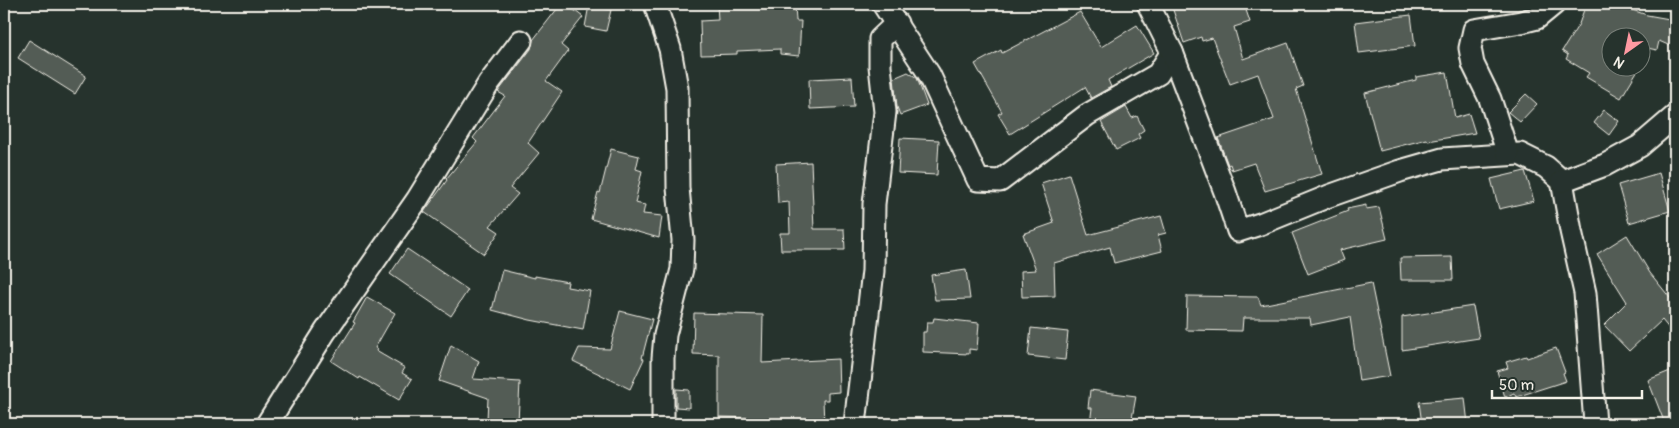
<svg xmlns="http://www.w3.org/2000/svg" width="1679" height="428" font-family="Pangolin,sans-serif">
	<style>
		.building { fill: #525c55; stroke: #f4f1e8 }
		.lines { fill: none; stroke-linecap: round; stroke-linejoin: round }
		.minor-casing { stroke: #f4f1e8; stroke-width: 25 }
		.minor { stroke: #26332d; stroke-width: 21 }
	</style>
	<rect width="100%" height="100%" fill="#26332d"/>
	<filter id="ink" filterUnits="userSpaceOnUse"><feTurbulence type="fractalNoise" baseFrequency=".02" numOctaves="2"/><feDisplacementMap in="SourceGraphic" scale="10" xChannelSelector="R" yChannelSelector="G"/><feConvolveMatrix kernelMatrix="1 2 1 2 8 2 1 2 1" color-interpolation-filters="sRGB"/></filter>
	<g filter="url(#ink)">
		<g class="building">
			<path d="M561,4h5l17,13 -22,28 7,6 -22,30 16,11 -34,51 11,10 -29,35 8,6 -28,32 9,6 -15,22 -60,-42 23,-32 -1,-1 31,-37 -4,-4 32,-42 -7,-4 33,-43 2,-9z"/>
			<path d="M717,4h78l1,17h5l-2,35 -19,-2v-5l-43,2v3l-36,1 -1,-34 18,-1z"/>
			<path d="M1171,4h73l6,18 -16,5 9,32 45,-16 15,43 -7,3 26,85 -57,17 -11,-28 -22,7 -2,-6 -2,1 -10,-27 56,-19 -16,-45 -28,10 -18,-46 -10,3 -1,-4 -17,6z"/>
			<path d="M1586,4h28l33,11 28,5v28l-16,-7 -2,9 -15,-3v-9h-30v30h27l-18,30 -35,-21 3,-4 -23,-14 2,-4 -6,-4 17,-27z"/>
			<path d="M589,5l22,5 -5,21 -21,-4z"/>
			<path d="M1080,12l21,35 36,-22 17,28 -46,27 3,7 -20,11 -6,-11 -75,47 -12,-20 4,-2 -27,-48 26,-14 1,3z"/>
			<path d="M1411,15l4,31 -56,7 -4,-31z"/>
			<path d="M29,40l57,36 -11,18 -57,-36z"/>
			<path d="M908,72l9,6 10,27 -27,10 -3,-8 -3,-29z"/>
			<path d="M1447,72l8,46 14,-4 6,19 -47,8 -1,-2 -47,12 -15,-58 51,-13v-3z"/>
			<path d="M852,77l2,30 -44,2 -1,-30z"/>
			<path d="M1526,94l11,10 -17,18 -12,-10z"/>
			<path d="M1126,107l6,11 5,-2 7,14 -6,4 2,4 -24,12 -15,-28z"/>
			<path d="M1604,110l15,11 -10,14 -15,-12z"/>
			<path d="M900,138l39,2 -2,35 -39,-2z"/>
			<path d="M611,149l28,7 -3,13 6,2 -7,32 10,2 -2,9 19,2 -3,22 -68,-19 7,-27 2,1z"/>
			<path d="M811,162l3,67h30l1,21h-64l-1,-17h10l-1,-31 -11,1 -2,-39z"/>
			<path d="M1525,171l9,30 -35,8 -8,-30z"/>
			<path d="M1659,173l11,38 -41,12 -11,-38z"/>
			<path d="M1069,174l19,61 73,-19 5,17 -8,2 4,16 -48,12 -4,-16 -56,16 1,33 -33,1 -1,-26 15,-1 -13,-36 31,-11 -13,-40z"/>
			<path d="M1366,205v4l13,-2 8,32 -47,11 4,10 -36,14 -16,-41 56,-22 -1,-2z"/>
			<path d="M1627,235l23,38 25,31v32l-13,-16 -33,31 -25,-26 23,-23 -30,-48z"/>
			<path d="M407,249l61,41 -17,26 -61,-42z"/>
			<path d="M1452,257l1,23h-52l-1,-22z"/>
			<path d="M502,270l33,8v-2l33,6 -1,5 23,4 -7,39 -53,-10 -38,-10z"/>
			<path d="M966,270l4,29 -35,1 -4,-25z"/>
			<path d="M1371,283l19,93 -31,5 -9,-64 -39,8 -1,-7h-67l-1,13 -56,-1 1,-34 71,1 3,8z"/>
			<path d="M367,297l28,16 -20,35 2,1 -1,2 29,17 -3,5 10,6 -13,21 -39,-23 -1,2 -28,-18 24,-38 -2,-1z"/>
			<path d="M1473,306l6,32 -77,12v-33z"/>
			<path d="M620,311l32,8 -10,39 2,1 -14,30 -57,-28 6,-13 31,1z"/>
			<path d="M694,313l69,2 -1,48 76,-4 1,33 -11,1v7h-5l1,24h-70v-6l-35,-1v-62l-26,-1z"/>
			<path d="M934,318l45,5 -2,27 -8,-1v5l-46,-2v-20h3l1,-10h6z"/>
			<path d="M1031,328l37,4 -3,28 -37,-4z"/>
			<path d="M451,345l28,16 -6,18 47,3 -2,40 -31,-2 1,-22 -49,-17z"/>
			<path d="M1556,348l9,24 -2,1 3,8 -50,16 -2,-4 -9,4 -8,-26 11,-3 -2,-6 20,-6 1,2z"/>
			<path d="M1675,369v55h-10l-17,-44z"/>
			<path d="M676,389l13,1v18l-13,-1z"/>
			<path d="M1090,390l46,6 -5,28h-41l2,-16h-4z"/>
			<path d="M1465,398l3,26h-46l-3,-22z"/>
		</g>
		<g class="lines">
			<g class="minor-casing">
				<g id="minor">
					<path d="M655,4l15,45 7,39 1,100 5,52 -1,29 -17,66 -2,23v66"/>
					<path d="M883,4l46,70 49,106 22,1 87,-66 71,-41 14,-22"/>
					<path d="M1148,4l24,48 53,140 13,39 22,-7 69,-28 71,-25 42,-12 78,-5 26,13 16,14 9,50 14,62 10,131"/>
					<path d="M1508,154l-18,-55 -17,-35 -3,-16 4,-18 47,-8 16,-4 17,-14"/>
					<path d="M1562,181l43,-16 35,-19 35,-30"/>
					<path d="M267,424l58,-92 92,-132 72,-117 32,-42"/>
					<path d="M855,424l18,-153 1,-67 11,-92 -5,-46v-27l17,-16"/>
				</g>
			</g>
			<use href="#minor" class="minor"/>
		</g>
	</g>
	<rect width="1679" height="428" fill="none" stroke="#26332d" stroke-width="20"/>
	<rect x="10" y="10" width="1659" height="408" fill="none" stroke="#f4f1e8" stroke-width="2" filter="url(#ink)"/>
	<g transform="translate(1626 52) rotate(213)"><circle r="24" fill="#26332d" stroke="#787f78"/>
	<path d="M0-4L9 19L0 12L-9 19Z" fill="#ff9aa2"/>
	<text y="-8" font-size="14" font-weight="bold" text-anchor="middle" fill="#f4f1e8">N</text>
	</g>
	<path d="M1492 390v8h150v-8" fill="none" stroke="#f4f1e8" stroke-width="2.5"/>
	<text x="1499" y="390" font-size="15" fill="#f4f1e8" stroke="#26332d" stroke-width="4" paint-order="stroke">50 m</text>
</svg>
